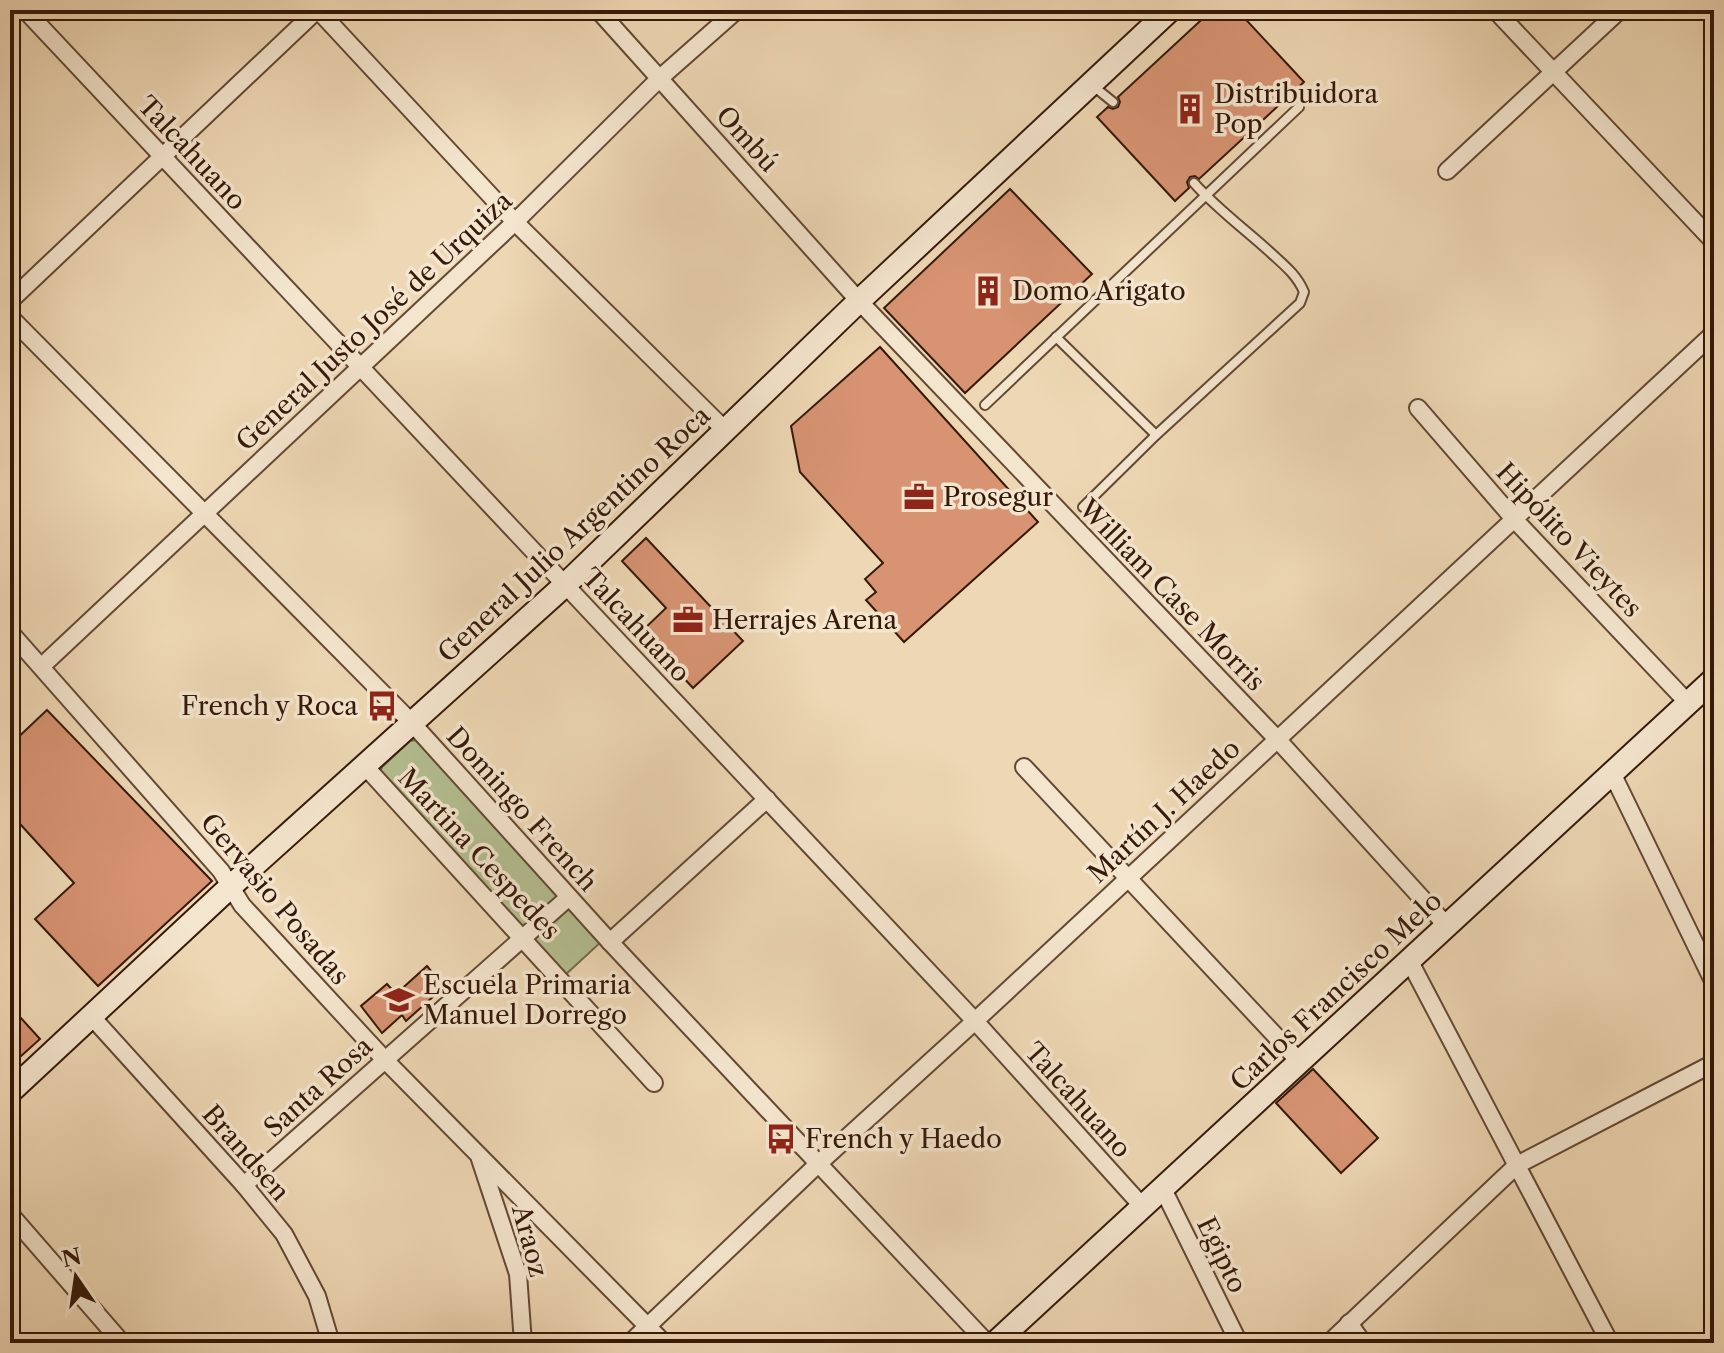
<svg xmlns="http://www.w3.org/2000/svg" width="1724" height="1353" font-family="'Libre Caslon Text',serif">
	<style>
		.green { fill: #b4bf91; stroke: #746c4d; stroke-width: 2 }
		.building { fill: #d79372; stroke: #351909; stroke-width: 2 }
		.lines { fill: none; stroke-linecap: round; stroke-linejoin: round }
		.lane-casing { stroke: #634834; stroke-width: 12 }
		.street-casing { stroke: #634834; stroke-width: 20 }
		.secondary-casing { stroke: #351909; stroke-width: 26 }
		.lane { stroke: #f4e5ce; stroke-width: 8 }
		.street { stroke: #f4e5ce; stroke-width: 16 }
		.secondary { stroke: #f4e5ce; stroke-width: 22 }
		.labels { text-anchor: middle; stroke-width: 7; stroke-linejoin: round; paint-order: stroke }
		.poi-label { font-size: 26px; fill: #351909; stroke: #f4e5ce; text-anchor: start }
		.street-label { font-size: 26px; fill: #351909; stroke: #f4e5ce }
	</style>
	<rect width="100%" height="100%" fill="#eed7b4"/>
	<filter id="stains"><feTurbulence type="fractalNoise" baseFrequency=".0025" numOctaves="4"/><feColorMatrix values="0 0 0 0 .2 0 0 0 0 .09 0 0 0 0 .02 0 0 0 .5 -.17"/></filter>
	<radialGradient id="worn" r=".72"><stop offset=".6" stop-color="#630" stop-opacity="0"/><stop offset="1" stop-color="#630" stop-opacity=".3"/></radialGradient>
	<g class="green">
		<path d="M416,740l142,154v6l-31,28 -7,-2 -141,-151 3,-8 28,-26z"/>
		<path d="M565,907l7,1 30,33 -38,35 -29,-33 -2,-6z"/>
	</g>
	<g class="building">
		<path d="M1212,10h25l67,72 -105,97 -4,-3 -5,1 -3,5 2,6 -14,13 -78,-84 11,-10 5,2 5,-2 2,-5 -2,-5z"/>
		<path d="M1010,189l82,85 -127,119 -81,-85z"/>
		<path d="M880,347l158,175 -134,120 -38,-42 10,-8 -11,-13 18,-16 -83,-91 -9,-46z"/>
		<path d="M646,538l97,103 -50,47 -52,-56 25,-24 -44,-47z"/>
		<path d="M47,710l165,171 -114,105 -63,-67 39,-36 -64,-70v-68z"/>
		<path d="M427,966l17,21 -38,34 -4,-6 -20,18 -21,-27 26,-22 9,10z"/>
		<path d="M10,1006l30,33 -30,27z"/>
		<path d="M1313,1069l65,69 -37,35 -65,-70z"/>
	</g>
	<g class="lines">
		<g class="lane-casing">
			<g id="lane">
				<path d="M1092,85l21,17"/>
				<path d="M1056,337l100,98 144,-132 4,-11c-7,-17 -20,-27 -33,-39 -25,-23 -54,-44 -77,-70"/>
				<path d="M985,405l314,-298"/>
				<path d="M1083,507l73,-72"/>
			</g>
		</g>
		<g class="street-casing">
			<g id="street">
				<path d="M25,10l950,1011 168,186"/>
				<path d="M318,10l197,212 210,208"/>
				<path d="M598,10l261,291 418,438 170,187"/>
				<path d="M1495,10l219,232"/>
				<path d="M1447,171l173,-161"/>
				<path d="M10,301l307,-291"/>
				<path d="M10,317l402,406 198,219 377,401"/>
				<path d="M1418,408l96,111 174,184"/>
				<path d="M10,632l211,239 21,34 143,155 279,283"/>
				<path d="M42,666l473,-444 145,-144 77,-68"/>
				<path d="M364,765l290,318"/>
				<path d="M1024,767l276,295"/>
				<path d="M1612,773l102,210"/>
				<path d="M610,942l157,-143"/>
				<path d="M1409,960l201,383"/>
				<path d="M91,1016l153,169 40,49 33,62 14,47"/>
				<path d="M480,1159l38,115 5,69"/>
				<path d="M244,1185l325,-288"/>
				<path d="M1163,1189l76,154"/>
				<path d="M10,1214l107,123 3,6"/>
				<path d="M1349,1323l14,20"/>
				<path d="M630,1343l188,-179 157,-143 739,-688"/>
				<path d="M1329,1343l188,-178 197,-102"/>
			</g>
		</g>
		<g class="secondary-casing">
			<g id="secondary">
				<path d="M10,1092l220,-205 335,-302 294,-284 311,-291"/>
				<path d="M995,1343l719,-664"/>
			</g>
		</g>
		<use href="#lane" class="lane"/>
		<use href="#street" class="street"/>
		<use href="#secondary" class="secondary"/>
	</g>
	<defs>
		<g id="building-bare" transform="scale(2.4)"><path d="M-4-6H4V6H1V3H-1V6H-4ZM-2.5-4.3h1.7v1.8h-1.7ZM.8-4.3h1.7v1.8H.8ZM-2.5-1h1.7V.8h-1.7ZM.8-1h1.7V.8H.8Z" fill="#8f2418" stroke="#f4e5ce" stroke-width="2.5" paint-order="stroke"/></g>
		<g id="office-bare" transform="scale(2.4)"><path d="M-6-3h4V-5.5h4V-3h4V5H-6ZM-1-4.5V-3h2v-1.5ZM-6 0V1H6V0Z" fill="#8f2418" stroke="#f4e5ce" stroke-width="2.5" paint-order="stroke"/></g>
		<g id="bus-bare" transform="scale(2.4)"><path d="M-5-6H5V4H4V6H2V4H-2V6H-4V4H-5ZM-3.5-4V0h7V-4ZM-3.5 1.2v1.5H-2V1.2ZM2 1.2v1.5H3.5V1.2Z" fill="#8f2418" stroke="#f4e5ce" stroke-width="2.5" paint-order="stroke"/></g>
		<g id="school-bare" transform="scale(2.4)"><path d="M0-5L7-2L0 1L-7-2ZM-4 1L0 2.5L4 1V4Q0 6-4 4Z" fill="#8f2418" stroke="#f4e5ce" stroke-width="2.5" paint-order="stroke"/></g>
	</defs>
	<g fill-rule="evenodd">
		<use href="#building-bare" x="1190" y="109"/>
		<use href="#building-bare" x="988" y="291"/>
		<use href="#office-bare" x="919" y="497"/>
		<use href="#office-bare" x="688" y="620"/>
		<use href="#bus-bare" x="382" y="706"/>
		<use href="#school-bare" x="399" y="1000"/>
		<use href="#bus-bare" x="781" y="1139"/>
	</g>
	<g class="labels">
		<g class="poi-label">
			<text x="1214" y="103">Distribuidora<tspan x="1214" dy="30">Pop</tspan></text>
			<text x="1012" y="300">Domo Arigato</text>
			<text x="943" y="506">Prosegur</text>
			<text x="712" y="629">Herrajes Arena</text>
			<text x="358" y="715" text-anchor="end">French y Roca</text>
			<text x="423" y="994">Escuela Primaria<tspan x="423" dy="30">Manuel Dorrego</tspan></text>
			<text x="805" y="1148">French y Haedo</text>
		</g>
		<g class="street-label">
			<text transform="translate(747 139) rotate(48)" y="9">Ombú</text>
			<text transform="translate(192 153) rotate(47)" y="9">Talcahuano</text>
			<text transform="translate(374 321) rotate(-43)" y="9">General Justo José de Urquiza</text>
			<text transform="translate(574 534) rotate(-43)" y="9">General Julio Argentino Roca</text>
			<text transform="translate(1569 540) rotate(47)" y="9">Hipólito Vieytes</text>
			<text transform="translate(1172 595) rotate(46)" y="9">William Case Morris</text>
			<text transform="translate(636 625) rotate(47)" y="9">Talcahuano</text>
			<text transform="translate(522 809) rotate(48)" y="9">Domingo French</text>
			<text transform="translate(1164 811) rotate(-43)" y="9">Martín J. Haedo</text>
			<text transform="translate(479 854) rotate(47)" y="9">Martina Cespedes</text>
			<text transform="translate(275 899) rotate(50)" y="9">Gervasio Posadas</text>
			<text transform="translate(1336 991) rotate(-43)" y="9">Carlos Francisco Melo</text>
			<text transform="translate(318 1087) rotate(-42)" y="9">Santa Rosa</text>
			<text transform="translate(1078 1100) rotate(48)" y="9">Talcahuano</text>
			<text transform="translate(246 1153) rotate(49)" y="9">Brandsen</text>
			<text transform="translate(530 1241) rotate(75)" y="9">Araoz</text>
			<text transform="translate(1222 1255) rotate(64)" y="9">Egipto</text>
		</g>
	</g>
	<rect width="1724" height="1353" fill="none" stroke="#eed7b4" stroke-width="40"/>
	<rect x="12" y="12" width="1700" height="1329" fill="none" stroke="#351909" stroke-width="4"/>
	<rect x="20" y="20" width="1684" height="1313" fill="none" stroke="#351909" stroke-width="2"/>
	<g transform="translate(76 1277) rotate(347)" stroke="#f4e5ce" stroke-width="6" paint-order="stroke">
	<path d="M0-6L14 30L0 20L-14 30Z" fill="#351909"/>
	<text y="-12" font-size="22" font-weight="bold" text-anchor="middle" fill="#351909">N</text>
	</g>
	<rect width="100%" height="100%" filter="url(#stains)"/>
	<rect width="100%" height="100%" fill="url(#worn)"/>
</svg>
